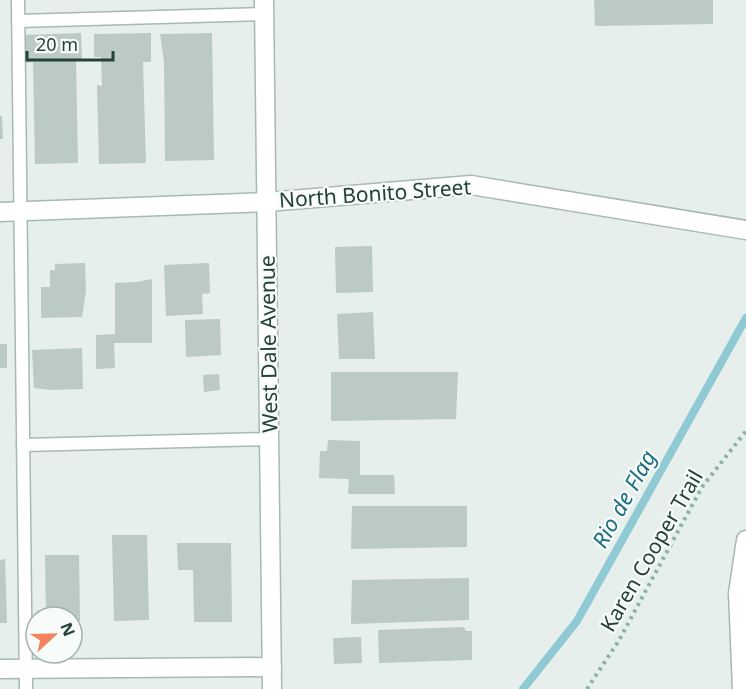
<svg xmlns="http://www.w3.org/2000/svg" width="746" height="689" font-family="'Noto Sans',sans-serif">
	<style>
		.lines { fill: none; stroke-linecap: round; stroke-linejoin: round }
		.stream { stroke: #8ec9d4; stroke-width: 8 }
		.building { fill: #bbcac4 }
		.service-casing { stroke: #a8b8b2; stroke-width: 15 }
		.minor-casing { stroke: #a8b8b2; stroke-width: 21 }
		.tertiary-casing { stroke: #a8b8b2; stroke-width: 21 }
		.path { stroke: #86b3a5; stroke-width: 4; stroke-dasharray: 3 4.5; stroke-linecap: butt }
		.service { stroke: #fff; stroke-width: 12 }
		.minor { stroke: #fff; stroke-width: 18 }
		.tertiary { stroke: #fff; stroke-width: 18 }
		.labels { text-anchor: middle; stroke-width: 4.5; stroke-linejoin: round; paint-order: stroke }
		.street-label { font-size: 21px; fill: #24423a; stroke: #f7fbf9 }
		.water-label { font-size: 22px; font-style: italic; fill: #1c6f80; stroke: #f7fbf9 }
	</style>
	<rect width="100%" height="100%" fill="#e6efeb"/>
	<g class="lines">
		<path class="stream" d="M523,689l54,-68 169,-303"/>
	</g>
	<g class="building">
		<path d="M594,0h119v24l-118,2z"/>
		<path d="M81,33l1,27h-6l2,103 -43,1 -2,-102 -9,1v-28z"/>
		<path d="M151,33v29h-8l3,101 -47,1 -2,-79 5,1 -1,-29h-7v-23z"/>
		<path d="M212,33l2,127 -49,1 -1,-99 -4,-28z"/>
		<path d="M0,116h2l1,23h-3z"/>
		<path d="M372,246l1,46 -37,1 -1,-46z"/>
		<path d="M85,263l1,28 -4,26 -41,1v-31h9v-17h5v-6z"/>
		<path d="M209,263l1,30 -8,1 1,20 -37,2 -2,-51z"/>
		<path d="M152,279v64h-38l1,25 -19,1v-34l19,-1v-51l22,-1z"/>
		<path d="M373,312l2,47h-36l-2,-45z"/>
		<path d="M220,319l1,36 -35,2 -1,-37z"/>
		<rect x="0" y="344" width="7" height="24"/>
		<path d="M82,348l1,41 -32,1 -17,-2 -2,-38z"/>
		<path d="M331,372h127l-2,47 -125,2z"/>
		<path d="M219,374l1,16 -16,2 -1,-17z"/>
		<path d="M328,440l32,1v34h34l1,19h-47l1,-15 -30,-1 1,-27h7z"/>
		<path d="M352,506h115v41l-116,2z"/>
		<path d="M112,535h35l2,85 -35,1z"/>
		<path d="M177,543h54l1,79h-38l-1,-52h-15z"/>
		<path d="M45,555h34l1,66 -8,1v-5h-26z"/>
		<path d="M5,559l2,64h-7v-63z"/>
		<path d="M469,578v42l-118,4 1,-44z"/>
		<path d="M464,627l2,4h6v29l-93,3 -1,-33z"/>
		<path d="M361,637l1,26 -28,1 -1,-26z"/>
	</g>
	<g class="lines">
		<g class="service-casing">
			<g id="service">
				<path d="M18,0l8,689"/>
				<path d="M18,21l246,-7"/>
				<path d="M23,445l247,-6"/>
			</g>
		</g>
		<g class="minor-casing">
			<g id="minor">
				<path d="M264,0l8,689"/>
				<path d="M0,669l272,-2"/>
				<path d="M742,689l-4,-96 8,-53"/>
			</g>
		</g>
		<g class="tertiary-casing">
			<path id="tertiary" d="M0,212l267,-10 204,-17 275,45"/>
		</g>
		<path class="path" d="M587,689l31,-47 84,-155 44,-56"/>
		<use href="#service" class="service"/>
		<use href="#minor" class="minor"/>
		<use href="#tertiary" class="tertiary"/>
	</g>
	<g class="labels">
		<g class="street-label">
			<text transform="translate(375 194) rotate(-4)" y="7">North Bonito Street</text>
			<text transform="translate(269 344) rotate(-91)" y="7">West Dale Avenue</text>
			<text transform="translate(652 551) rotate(-60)" y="7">Karen Cooper Trail</text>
		</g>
		<g class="water-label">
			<text transform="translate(624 499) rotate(-61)" y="8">Rio de Flag</text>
		</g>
	</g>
	<g transform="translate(54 635) rotate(68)"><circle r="28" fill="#f7fbf9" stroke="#a3b1ad" stroke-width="1.5"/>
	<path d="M0-4.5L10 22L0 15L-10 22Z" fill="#f4845f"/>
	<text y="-9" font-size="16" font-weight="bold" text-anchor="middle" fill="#24423a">N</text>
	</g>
	<path d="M27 51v9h86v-9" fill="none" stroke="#24423a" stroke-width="3"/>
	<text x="36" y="51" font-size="18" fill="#24423a" stroke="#f7fbf9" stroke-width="4.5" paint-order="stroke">20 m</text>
</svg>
